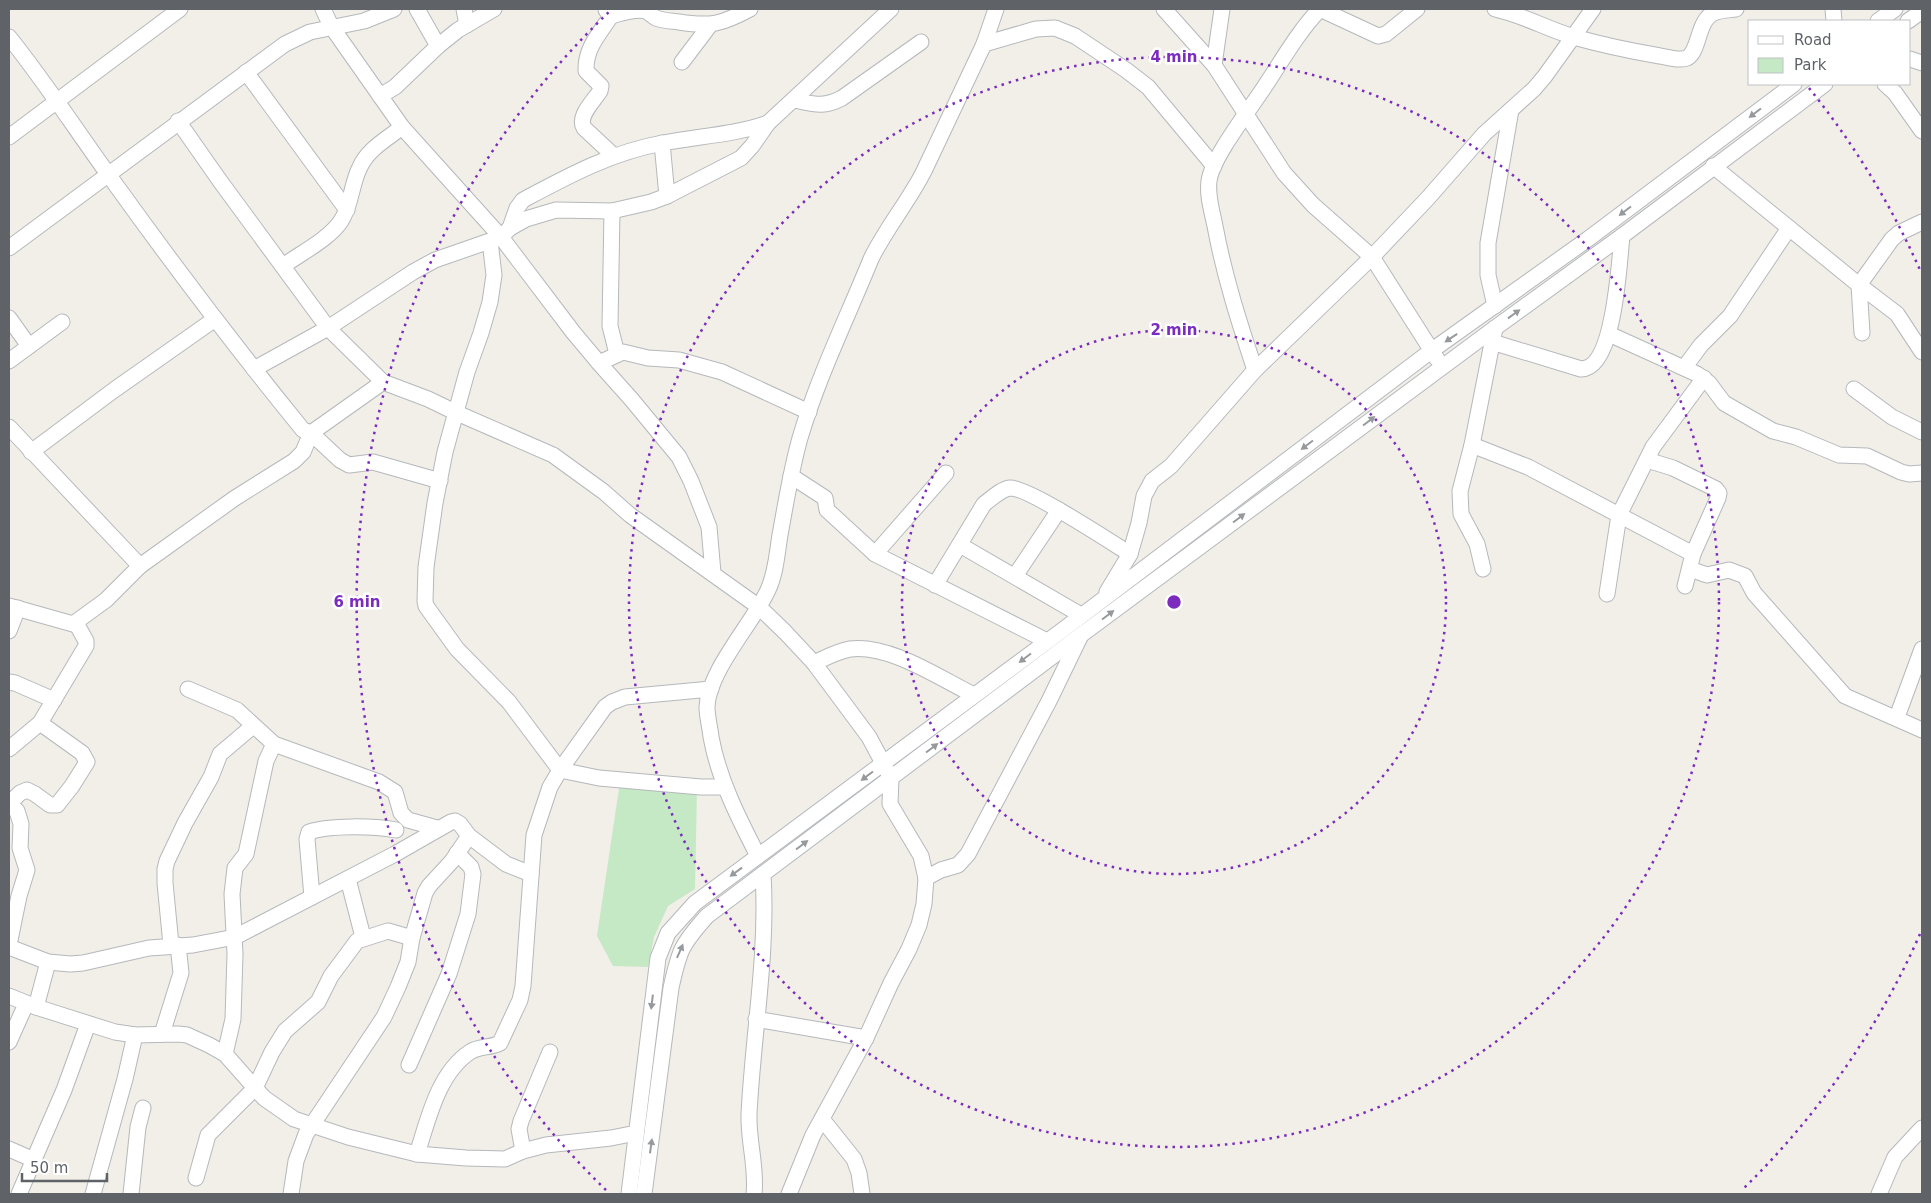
<svg xmlns="http://www.w3.org/2000/svg" width="1931" height="1203" font-family="'DejaVu Sans',sans-serif">
	<style>
		.green { fill: #c5e8c5 }
		.lines { fill: none; stroke-linecap: round; stroke-linejoin: round }
		.minor-casing { stroke: #b5b8bc; stroke-width: 17 }
		.minor { stroke: #fff; stroke-width: 15 }
		.oneway { fill: #979a9d }
		.ring { fill: none; stroke: #7b2cbf; stroke-width: 2.5; stroke-dasharray: 2.5 5 }
		.centre { fill: #7b2cbf; stroke: #fff; stroke-width: 2.5 }
		.ring-label { font-size: 15px; text-anchor: middle; font-weight: bold; fill: #7b2cbf; stroke: #fff; stroke-width: 5; stroke-linejoin: round; paint-order: stroke }
	</style>
	<rect width="100%" height="100%" fill="#f1efe8"/>
	<path class="green" d="M620,782l77,6 -2,101 -27,17 -14,31 -6,30 -35,-1 -16,-30z"/>
	<g class="lines">
		<g class="minor-casing">
			<g id="minor">
				<path d="M323,9l8,17 71,101 99,110 72,95 26,31 24,-11 25,6 31,2 43,12 87,40"/>
				<path d="M417,9l21,37"/>
				<path d="M464,9l3,16"/>
				<path d="M1164,9l50,56 70,108 29,32 59,52 65,102"/>
				<path d="M1320,9l58,27 8,-2 31,-25"/>
				<path d="M1495,9c28,6 52,20 79,28 28,8 57,14 86,19 7,1 20,5 27,2 13,-7 10,-38 27,-45 6,-3 15,-3 22,-4"/>
				<path d="M1833,9l1,12"/>
				<path d="M606,10l5,6c11,-3 24,-8 35,-5 4,2 6,5 10,7 7,3 16,3 23,4 32,5 43,2 71,-13"/>
				<path d="M611,16c-11,17 -26,32 -25,55l15,15 -1,5c-6,10 -23,25 -16,37l30,28"/>
				<path d="M1878,21l17,-12"/>
				<path d="M1908,21l14,-10"/>
				<path d="M9,37c37,46 69,96 104,144 61,85 124,168 190,249l8,3 29,27 9,5 24,-3 67,19"/>
				<path d="M984,44l52,-15 19,-1 20,8 51,34 22,17 66,79"/>
				<path d="M1910,59l12,4"/>
				<path d="M682,62l28,-37"/>
				<path d="M1214,65l8,-56"/>
				<path d="M246,72l101,138"/>
				<path d="M1885,84l10,9 27,38"/>
				<path d="M380,96l15,-9 43,-41 20,-16 36,-21"/>
				<path d="M794,100c20,4 29,8 48,-2l79,-56"/>
				<path d="M178,121l42,60 108,147 55,54 45,17 29,14 96,42 51,37 26,23 129,92 26,25 29,31 55,74 22,41 -1,26 31,52 5,22"/>
				<path d="M9,137l171,-128"/>
				<path d="M662,143l5,53"/>
				<path d="M1713,166l146,119 38,29 25,38"/>
				<path d="M510,228l7,-20 6,-8c45,-24 89,-48 140,-57 35,-7 71,-8 105,-20l123,-114"/>
				<path d="M490,241l4,34 -4,27 -9,31 -14,39 -22,80 -10,51 -9,64 -1,34 1,5 31,43 52,53 51,68 39,8 102,9h23"/>
				<path d="M9,248l276,-204 25,-12 54,-11 30,-12"/>
				<path d="M283,266c18,-13 46,-27 58,-45 11,-17 10,-37 19,-54 8,-18 27,-28 42,-40"/>
				<path d="M1495,306l-7,-31v-32l23,-133"/>
				<path d="M9,318l20,28"/>
				<path d="M1862,333l-3,-48 33,-46 7,-6 23,-11"/>
				<path d="M1609,334l88,40 12,9 15,20 49,28 23,6 43,18 28,1 34,16 8,2 13,-1"/>
				<path d="M1492,342l89,27c34,0 38,-107 41,-133"/>
				<path d="M617,354l-7,-28 2,-115 39,-9 16,-6 74,-38 11,-12 16,-23"/>
				<path d="M9,361l53,-39"/>
				<path d="M599,363l33,37 47,57 12,24 18,46 4,46"/>
				<path d="M1684,368l17,-23 29,-29 59,-88"/>
				<path d="M254,369l74,-41 85,-56 22,-12 66,-23 9,-9 16,-9 30,-9 56,1"/>
				<path d="M1255,370c-16,-48 -31,-95 -40,-144 -3,-15 -8,-30 -6,-45 3,-24 42,-73 56,-95 18,-27 33,-54 55,-77"/>
				<path d="M1854,389l38,28 30,15"/>
				<path d="M9,427l131,139"/>
				<path d="M1472,445l56,22 165,87"/>
				<path d="M31,452l83,-62 101,-71"/>
				<path d="M1647,460l26,8 43,21 3,4 -1,5 -25,56 -8,32"/>
				<path d="M791,476l34,22 2,12 48,44 71,-81"/>
				<path d="M960,545l121,70"/>
				<path d="M875,554l172,87"/>
				<path d="M1483,569l-6,-25 -16,-30 -1,-23 12,-46 23,-117"/>
				<path d="M1690,569l17,6 22,-5 16,6 9,17 91,103 77,34"/>
				<path d="M1015,576l44,-66"/>
				<path d="M935,585l49,-81c7,-5 17,-15 26,-16 17,-1 101,54 120,66"/>
				<path d="M1107,592l23,-38 9,-31 5,-27 8,-15 19,-15 84,-96 117,-113 56,-59 56,-64 50,-45 11,-13 48,-67"/>
				<path d="M1607,594l12,-79 34,-68 51,-69"/>
				<path d="M9,606l64,18 33,-24 34,-34 95,-68 59,-37 9,-9 8,-19 72,-51"/>
				<path d="M9,631l9,-23"/>
				<path d="M814,663c11,-5 24,-12 36,-14 40,-5 89,29 124,46"/>
				<path d="M9,682l6,1 39,17"/>
				<path d="M188,689l49,21 37,34 105,38 16,10 6,21 7,7 29,8"/>
				<path d="M1897,717l25,-68"/>
				<path d="M9,749l31,-26 46,-77v-5l-10,-18"/>
				<path d="M9,804l11,-11 7,-3 8,4 15,11h7l15,-19 15,-24 -5,-9 -42,-30"/>
				<path d="M9,804l8,7 4,13 -1,24 7,22 -8,26 -10,49"/>
				<path d="M758,856c-20,-39 -39,-76 -47,-119 -1,-10 -4,-20 -4,-30 1,-36 46,-84 61,-117 8,-17 9,-37 12,-55 6,-33 11,-65 20,-97 18,-61 47,-120 71,-179 15,-31 38,-58 53,-88l60,-127 12,-35"/>
				<path d="M348,879l15,58"/>
				<path d="M312,897l-5,-58 2,-7c21,-7 65,-6 87,-2"/>
				<path d="M171,945l-6,-62v-14l2,-8 18,-38 26,-46 9,-23 33,-28"/>
				<path d="M9,947l39,15 22,2 13,-1 66,-15 44,-3 42,-8 160,-83 56,-32 4,-1 5,3 9,12 37,28 25,10"/>
				<path d="M9,996l27,11 79,25 20,3 43,-1 9,1 22,10 16,9 39,44 30,21 54,18 69,17 49,4 39,1 18,-8 23,-6 65,-7 25,-5"/>
				<path d="M36,1007l12,-45"/>
				<path d="M756,1019l110,19"/>
				<path d="M162,1034l19,-61 -3,-28"/>
				<path d="M9,1042l17,-38"/>
				<path d="M225,1054l8,-35 2,-65 -3,-60 3,-26 11,-14 20,-93 8,-17"/>
				<path d="M409,1065l40,-91 19,-60 5,-40 -2,-7 -14,-14"/>
				<path d="M822,1119l32,40 5,14 3,21"/>
				<path d="M9,1149l25,11"/>
				<path d="M523,1151l-4,-22 2,-8 29,-69"/>
				<path d="M417,1154c11,-34 21,-81 53,-102 9,-6 21,-4 30,-9l20,-43 3,-14 11,-151 16,-48 10,-17 45,-63 7,-5 13,-5 86,-8"/>
				<path d="M196,1178l12,-43 47,-47 17,-36 13,-21 33,-29 13,-26 26,-35 31,-10 24,7"/>
				<path d="M19,1194l45,-104 24,-66"/>
				<path d="M93,1194l32,-115 10,-44"/>
				<path d="M131,1194l7,-67 5,-19"/>
				<path d="M291,1194l5,-33 10,-27 78,-117 14,-30 10,-25 4,-24 13,-45 4,-7 23,-25 17,-25"/>
				<path d="M629,1194l29,-236 10,-25 27,-30 369,-274 367,-278 157,-112 206,-155"/>
				<path d="M644,1194l27,-206c8,-37 10,-43 36,-72l374,-281 414,-307 127,-92 203,-152"/>
				<path d="M754,1194c3,-27 -6,-53 -5,-80 4,-80 19,-160 14,-240"/>
				<path d="M789,1194l24,-59 53,-97 25,-55 18,-34 10,-24 5,-21 2,-26 15,-8 17,-5 10,-11 81,-153 31,-64"/>
				<path d="M1879,1194l16,-37 27,-29"/>
			</g>
		</g>
		<use href="#minor" class="minor"/>
	</g>
	<defs><path id="oneway-solid" d="M-6-.8H1V-3.2L6.5 0L1 3.2V.8H-6Z" transform="scale(1.25)"/></defs>
	<g class="oneway">
		<use href="#oneway-solid" transform="translate(1755 113) rotate(143)"/>
		<use href="#oneway-solid" transform="translate(1625 211) rotate(143)"/>
		<use href="#oneway-solid" transform="translate(1514 314) rotate(-36)"/>
		<use href="#oneway-solid" transform="translate(1451 338) rotate(146)"/>
		<use href="#oneway-solid" transform="translate(1369 421) rotate(-37)"/>
		<use href="#oneway-solid" transform="translate(1307 445) rotate(143)"/>
		<use href="#oneway-solid" transform="translate(1239 518) rotate(-37)"/>
		<use href="#oneway-solid" transform="translate(1108 615) rotate(-37)"/>
		<use href="#oneway-solid" transform="translate(1025 658) rotate(143)"/>
		<use href="#oneway-solid" transform="translate(932 748) rotate(-37)"/>
		<use href="#oneway-solid" transform="translate(867 776) rotate(143)"/>
		<use href="#oneway-solid" transform="translate(802 845) rotate(-37)"/>
		<use href="#oneway-solid" transform="translate(736 872) rotate(144)"/>
		<use href="#oneway-solid" transform="translate(680 951) rotate(-66)"/>
		<use href="#oneway-solid" transform="translate(652 1002) rotate(97)"/>
		<use href="#oneway-solid" transform="translate(651 1146) rotate(-82)"/>
	</g>
	<g class="ring">
		<circle cx="1174" cy="602" r="272"/>
		<circle cx="1174" cy="602" r="545"/>
		<path d="M1920 934A817 817 0 0 1 1742 1190M606 1190A817 817 0 0 1 612 9M1809 88A817 817 0 0 1 1920 270"/>
	</g>
	<circle cx="1174" cy="602" r="8" class="centre"/>
	<g class="ring-label">
		<text x="1174" y="62">4 min</text>
		<text x="1174" y="335">2 min</text>
		<text x="357" y="607">6 min</text>
	</g>
	<rect width="1931" height="1203" fill="none" stroke="#5f6368" stroke-width="20"/>
	<rect x="1748" y="20" width="162" height="65" fill="#ffffff" stroke="#bfc1c3"/>
	<rect x="1758" y="36" width="25" height="8" fill="#ffffff" stroke="#bfc1c3"/>
	<text x="1794" y="45" font-size="15" fill="#5f6368">Road</text>
	<rect x="1758" y="58" width="25" height="15" fill="#c5e8c5" stroke="#bfc1c3"/>
	<text x="1794" y="70" font-size="15" fill="#5f6368">Park</text>
	<path d="M22 1173v8h85v-8" fill="none" stroke="#5f6368" stroke-width="2.5"/>
	<text x="30" y="1173" font-size="15" fill="#5f6368" stroke="#ffffff" stroke-width="4" paint-order="stroke">50 m</text>
</svg>
